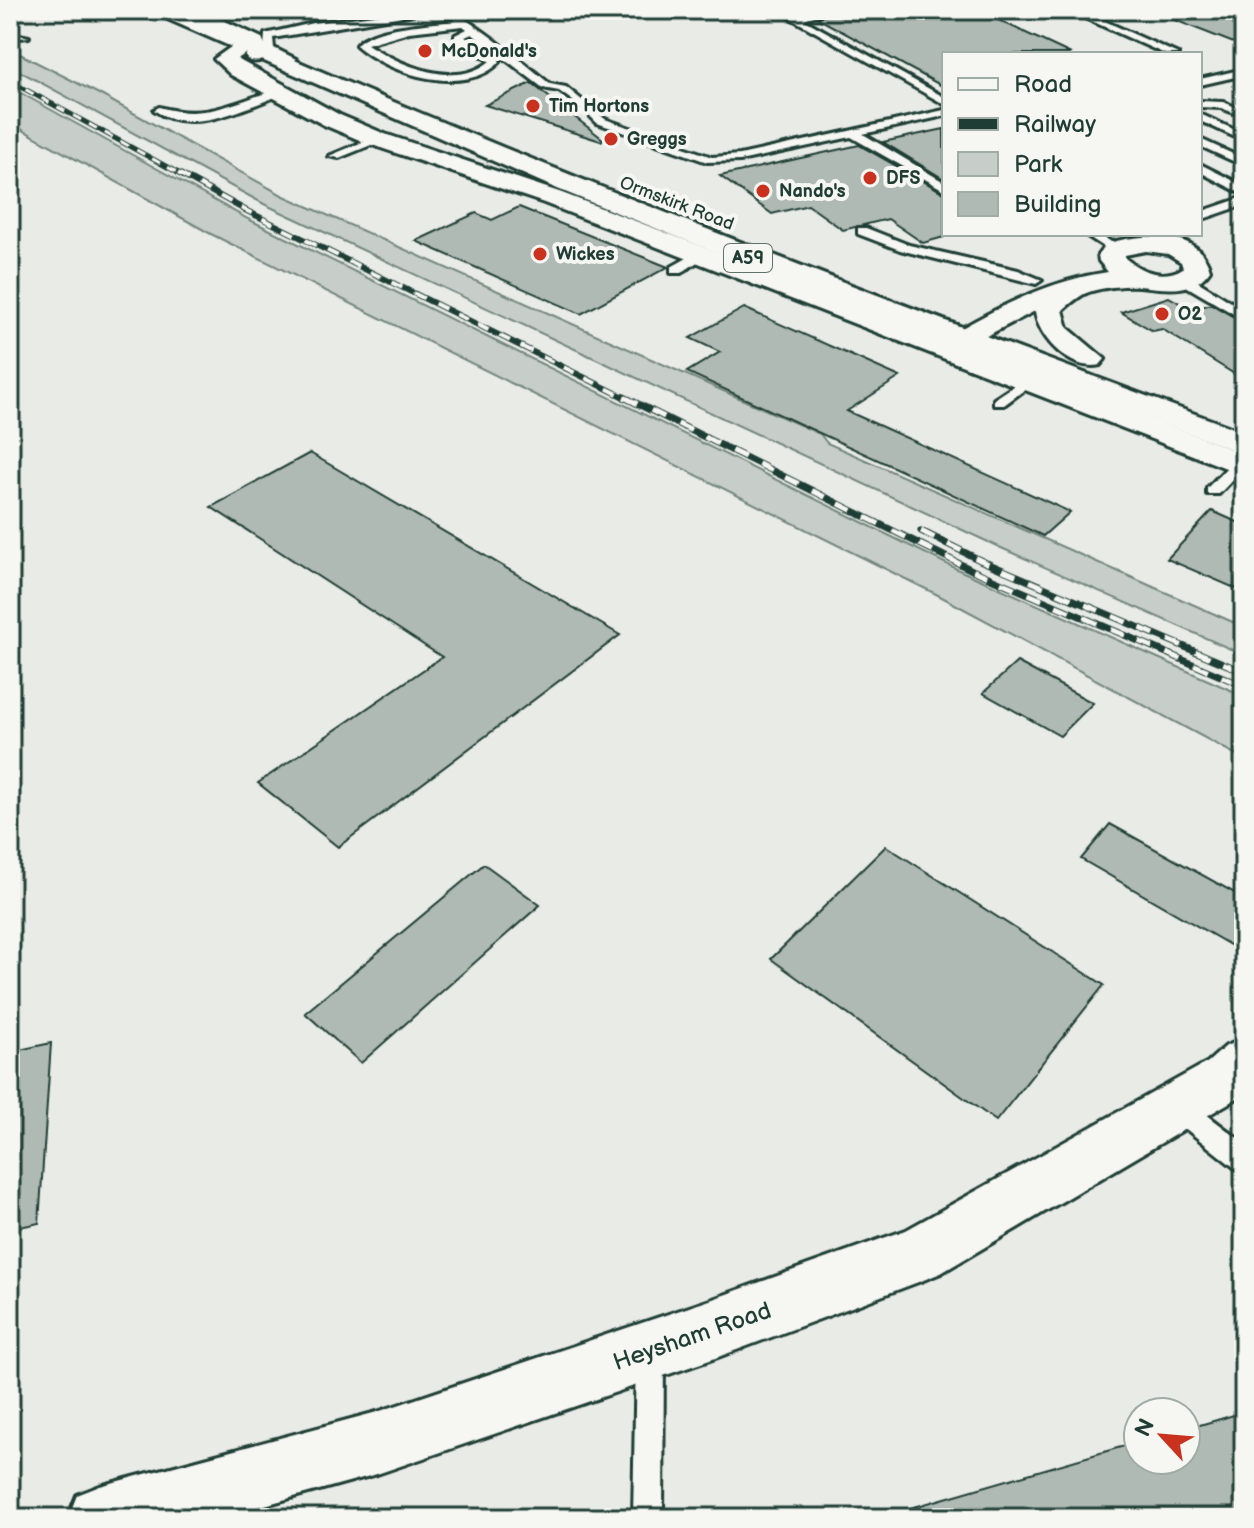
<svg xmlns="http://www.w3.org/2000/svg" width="1254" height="1528" font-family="'Balsamiq Sans',sans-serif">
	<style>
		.green { fill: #c7cec9; stroke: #73867e; stroke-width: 2 }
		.building { fill: #b0bab5; stroke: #1f3d34; stroke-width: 2 }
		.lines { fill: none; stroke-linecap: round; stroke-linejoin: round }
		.lane-casing { stroke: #1f3d34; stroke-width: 6 }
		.street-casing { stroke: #1f3d34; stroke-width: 6 }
		.highway-casing { stroke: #1f3d34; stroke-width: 6 }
		.lane { fill: #f6f6f2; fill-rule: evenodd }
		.street { fill: #f6f6f2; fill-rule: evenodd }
		.highway { fill: #f6f6f2; fill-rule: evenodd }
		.rail-far2-casing { stroke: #1f3d34; stroke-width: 5 }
		.rail-far1-casing { stroke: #1f3d34; stroke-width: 6 }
		.rail-casing { stroke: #1f3d34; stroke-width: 7 }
		.rail-far2 { stroke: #f6f6f2; stroke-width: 3; stroke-dasharray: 9; stroke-linecap: butt }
		.rail-far1 { stroke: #f6f6f2; stroke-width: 4; stroke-dasharray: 12; stroke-linecap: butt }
		.rail { stroke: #f6f6f2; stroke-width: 5; stroke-dasharray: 15; stroke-linecap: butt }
		.poi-dot { fill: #c8321e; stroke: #f6f6f2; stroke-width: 3 }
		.labels { text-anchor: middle; stroke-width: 8; stroke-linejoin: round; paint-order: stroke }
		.far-poi-label { font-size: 18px; font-weight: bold; fill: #1f3d34; stroke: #f6f6f2; text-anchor: start }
		.far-street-label { font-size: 18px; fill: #1f3d34; stroke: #f6f6f2 }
		.shield { fill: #f6f6f2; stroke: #60746d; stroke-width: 2 }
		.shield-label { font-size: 18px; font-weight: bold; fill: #1f3d34 }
		.near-street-label { font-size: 24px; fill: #1f3d34; stroke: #f6f6f2 }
	</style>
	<rect width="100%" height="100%" fill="#e9ebe7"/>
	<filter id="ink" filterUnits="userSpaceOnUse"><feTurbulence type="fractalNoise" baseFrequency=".0125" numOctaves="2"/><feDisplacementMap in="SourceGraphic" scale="16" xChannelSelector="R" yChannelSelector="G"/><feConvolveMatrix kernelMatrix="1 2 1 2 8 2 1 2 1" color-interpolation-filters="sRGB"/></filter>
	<g filter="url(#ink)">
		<g class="green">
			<path d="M10,49l89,45 183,101 538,239 7,9 417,184v28l-245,-108 -735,-343 -254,-138z"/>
			<path d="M10,87l238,132 713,352 283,125v63l-306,-164 -727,-361 -201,-111z"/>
		</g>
		<g class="building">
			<path d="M840,10h137l94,44h-127v33l-127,-69z"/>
			<path d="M1155,10h89v37l-90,-35z"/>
			<path d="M531,83l72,56 -2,2 -116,-36z"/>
			<path d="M944,129v50l-61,-37z"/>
			<path d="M859,145l85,48v44l-21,6 -35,-24 -45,11 -35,-25 -36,9 -52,-38z"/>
			<path d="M519,207l149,60 -87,47 -165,-73 60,-28 16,7z"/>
			<path d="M1169,297l23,13 19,-6 33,19v57l-82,-51 -9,2 -32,-19z"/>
			<path d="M744,308l156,69 -53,34 223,101 -27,24 -356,-164 33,-20 -30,-14z"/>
			<path d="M310,453l310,182 -282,212 -80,-64 184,-126 -231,-150z"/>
			<path d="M1212,511l32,14v67l-77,-33z"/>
			<path d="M1017,662l76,41 -33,33 -77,-43z"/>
			<path d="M1110,824l134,74v55l-163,-94z"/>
			<path d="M886,846l218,139 -108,136 -225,-162z"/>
			<path d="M484,864l56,41 -179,158 -56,-50z"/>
			<path d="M51,1043l-12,180 -29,6v-177z"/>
			<path d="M1244,1412v106h-339l-1,-8 234,-68v18h48v-31z"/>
		</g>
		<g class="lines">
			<g class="lane-casing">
				<g id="lane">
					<path d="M413,10h25l-165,28 1,10 22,11 -3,5 -29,-15 1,-15 48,-11z"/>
					<path d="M442,10c21,0 85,56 108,74l16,3 39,32 107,38 28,-2 204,-45v6l-81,18 81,48v8l-93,-53 -111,24 -33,1 -110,-39 -17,-17 -21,-15 -16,-3 -71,-54 -7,3 32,18 3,7c-35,36 -111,12 -144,-17 14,-19 76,-21 100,-24zM463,26l4,3 -12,6v4l35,22c-34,29 -90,4 -123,-17l42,-12z"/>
					<path d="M776,10h12l8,5 41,-5 -34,9 141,78v7z"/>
					<path d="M1067,10h13l98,44h-13z"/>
					<path d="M10,33l19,4 -19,2z"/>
					<path d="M1244,69v6l-44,10v-6z"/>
					<path d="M279,89l5,3 -1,2c-38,14 -92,43 -129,16l5,-3c48,14 75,-5 120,-18z"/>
					<path d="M1200,101l23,1 21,8v7l-23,-9 -21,-1z"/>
					<path d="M1200,114l44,20v7l-44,-20z"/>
					<path d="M377,136l4,1v4l-42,17 -10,-2z"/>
					<path d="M1200,139l44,20v7l-44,-20z"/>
					<path d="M1200,164l44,22v9l-44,-23z"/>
					<path d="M1244,197v8l-44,15v-8z"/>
					<path d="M858,228h8l43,17 109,25 24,10 -6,4 -136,-34 -42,-16z"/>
					<path d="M1084,234h15l23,15 -10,3z"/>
					<path d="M1244,241v14l-6,-4v-6z"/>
					<path d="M698,252l10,3 -27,18h-10v-6z"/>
					<path d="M1179,276h10l55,34v10l-65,-38z"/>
					<path d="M1026,378l5,1v6l-27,20h-10v-6z"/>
					<path d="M1244,459v9l-25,26h-12v-6l27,-28z"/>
					<path d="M1176,1095l9,3 59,45v28l-9,-3 -68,-54 -3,-8 3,-8z"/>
					<path d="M650,1341l10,4 4,10 -1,163h-30l3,-163 4,-10z"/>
				</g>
			</g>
			<g class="street-casing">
				<g id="street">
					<path d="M175,10h26l61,28 7,16c-5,8 -12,9 -21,6l-3,-4 2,-3 -10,6 103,56 45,19 177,59 388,148 3,-8c49,-28 99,-53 155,-61l-9,-11 -1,-6 9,-12c33,-8 91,-17 103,27 -16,24 -44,19 -70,16 -15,-1 -36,1 -51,6 -9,3 -18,11 -26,18l5,18 37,31 -5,6c-28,7 -62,-26 -65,-54l-70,36 279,107v21l-700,-272 -175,-59 -45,-19 -93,-50 -17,-16 24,-17zM1146,251l22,3 13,8 2,6c-19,12 -42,4 -58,-10v-3z"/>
					<path d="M1244,1039v55l-303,179 -20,8 -211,79 -333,114 -159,44h-150l9,-23 23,-9 277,-74 333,-112 196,-70 302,-168 18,-16z"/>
				</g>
			</g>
			<g class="highway-casing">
				<path id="highway" d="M153,10h27c349,155 706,290 1064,422v22l-419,-158 -270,-108 -399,-174z"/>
			</g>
			<use href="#lane" class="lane"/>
			<use href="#street" class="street"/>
			<use href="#highway" class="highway"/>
			<g class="rail-far2-casing">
				<path id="rail-far2" d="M10,81l172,94"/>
			</g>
			<g class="rail-far1-casing">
				<path id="rail-far1" d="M178,173l67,37 383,189"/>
			</g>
			<g class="rail-casing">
				<g id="rail">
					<path d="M624,397l348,173 272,116"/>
					<path d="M921,531l61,30 262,111"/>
				</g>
			</g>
			<use href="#rail-far2" class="rail-far2"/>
			<use href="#rail-far1" class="rail-far1"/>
			<use href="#rail" class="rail"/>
		</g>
	</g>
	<g class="poi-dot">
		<circle cx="425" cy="51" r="8"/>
		<circle cx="533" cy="106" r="8"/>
		<circle cx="611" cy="139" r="8"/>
		<circle cx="870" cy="178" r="8"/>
		<circle cx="763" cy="191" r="8"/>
		<circle cx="540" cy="254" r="8"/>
		<circle cx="1162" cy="314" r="8"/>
	</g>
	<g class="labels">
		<g class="far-poi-label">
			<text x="441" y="57">McDonald's</text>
			<text x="549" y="112">Tim Hortons</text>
			<text x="627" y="145">Greggs</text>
			<text x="886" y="184">DFS</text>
			<text x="779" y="197">Nando's</text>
			<text x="556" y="260">Wickes</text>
			<text x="1178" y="320">O2</text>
		</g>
		<g class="far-street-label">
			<text transform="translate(677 203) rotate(21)" y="6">Ormskirk Road</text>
		</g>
		<rect class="shield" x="724" y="244" width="48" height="28" rx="6"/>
		<g class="shield-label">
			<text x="748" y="264">A59</text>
		</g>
		<g class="near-street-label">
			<text transform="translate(692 1336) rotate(-19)" y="8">Heysham Road</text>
		</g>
	</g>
	<rect width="1254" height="1528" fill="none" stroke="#f6f6f2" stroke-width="40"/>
	<rect x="20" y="20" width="1214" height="1488" fill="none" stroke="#1f3d34" stroke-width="3" filter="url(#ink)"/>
	<rect x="942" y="52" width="260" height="184" fill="#f6f6f2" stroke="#a0aca6" stroke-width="2"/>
	<rect x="958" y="78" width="40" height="12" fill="#f6f6f2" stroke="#a0aca6" stroke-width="2"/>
	<text x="1014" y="92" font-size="24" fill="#1f3d34">Road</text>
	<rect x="958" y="118" width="40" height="12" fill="#1f3d34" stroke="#a0aca6" stroke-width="2"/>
	<text x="1014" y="132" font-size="24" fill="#1f3d34">Railway</text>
	<rect x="958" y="152" width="40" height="24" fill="#c7cec9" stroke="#a0aca6" stroke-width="2"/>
	<text x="1014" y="172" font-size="24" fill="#1f3d34">Park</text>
	<rect x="958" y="192" width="40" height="24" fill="#b0bab5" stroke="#a0aca6" stroke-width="2"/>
	<text x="1014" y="212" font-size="24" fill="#1f3d34">Building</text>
	<g transform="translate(1162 1436) rotate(296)"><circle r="38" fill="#f6f6f2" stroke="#a0aca6" stroke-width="2"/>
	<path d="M0-6L14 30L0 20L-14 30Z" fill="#c8321e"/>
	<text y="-12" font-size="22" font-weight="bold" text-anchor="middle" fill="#1f3d34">N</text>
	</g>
</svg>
